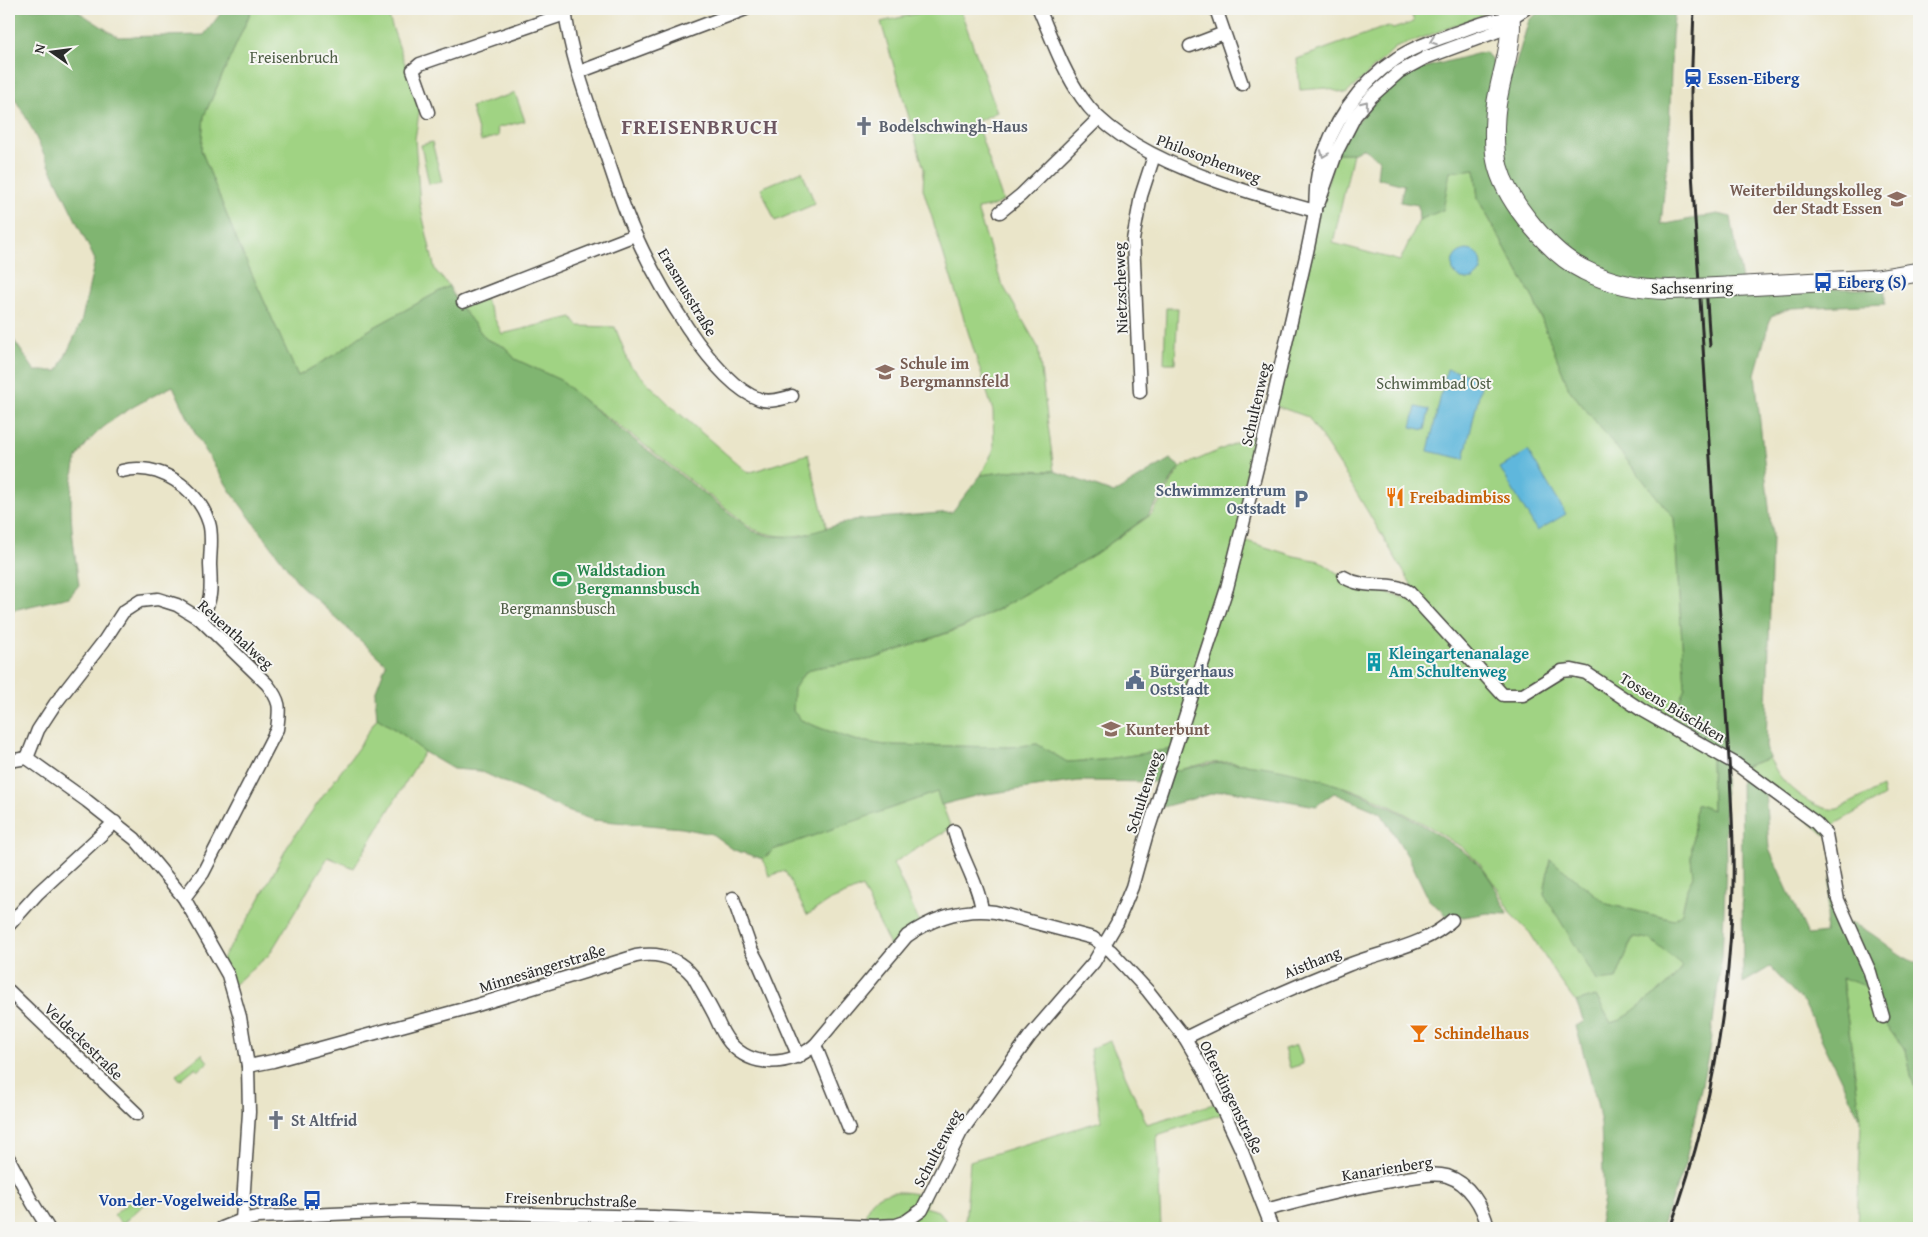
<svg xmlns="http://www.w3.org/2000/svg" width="1928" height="1237" font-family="'Gentium Book Plus',serif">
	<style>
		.green { fill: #a0d383; stroke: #667f57 }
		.forest { fill: #80b571; stroke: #56704e }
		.water { fill: #5fb7dc; stroke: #457184 }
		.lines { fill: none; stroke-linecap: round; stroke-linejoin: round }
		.street-casing { stroke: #484743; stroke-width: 15 }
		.secondary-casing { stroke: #484743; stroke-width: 21 }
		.street { stroke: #fff; stroke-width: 12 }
		.secondary { stroke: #fff; stroke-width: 19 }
		.rail { stroke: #2b2b2b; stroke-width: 3 }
		.secondary-bridge-casing { stroke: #484743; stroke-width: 21; stroke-linecap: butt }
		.secondary-bridge { stroke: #fff; stroke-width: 19 }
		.oneway { stroke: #a0a0a0 }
		.labels { text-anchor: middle; stroke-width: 4; stroke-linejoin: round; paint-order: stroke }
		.park-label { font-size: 16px; fill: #4e5d45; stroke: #f6f6f2 }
		.transit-label { font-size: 16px; font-weight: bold; fill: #164399; stroke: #f6f6f2; text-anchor: start }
		.worship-label { font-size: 16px; font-weight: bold; fill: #5b616d; stroke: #f6f6f2; text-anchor: start }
		.street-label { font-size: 16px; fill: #2b2b2b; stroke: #f6f6f2 }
		.education-label { font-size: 16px; font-weight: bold; fill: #785e54; stroke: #f6f6f2; text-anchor: start }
		.service-label { font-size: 16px; font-weight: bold; fill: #4e5e75; stroke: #f6f6f2; text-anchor: end }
		.food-label { font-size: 16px; font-weight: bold; fill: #c56008; stroke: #f6f6f2; text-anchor: start }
		.leisure-label { font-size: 16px; font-weight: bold; fill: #27864d; stroke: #f6f6f2; text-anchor: start }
		.culture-label { font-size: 16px; font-weight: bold; fill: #0d838f; stroke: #f6f6f2; text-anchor: start }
		.district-label { font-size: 21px; font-weight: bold; letter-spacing: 1px; fill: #6e5761; stroke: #f6f6f2 }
	</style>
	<rect width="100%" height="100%" fill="#f6f6f2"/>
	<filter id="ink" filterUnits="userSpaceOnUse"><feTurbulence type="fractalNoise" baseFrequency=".02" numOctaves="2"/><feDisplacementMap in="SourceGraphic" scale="10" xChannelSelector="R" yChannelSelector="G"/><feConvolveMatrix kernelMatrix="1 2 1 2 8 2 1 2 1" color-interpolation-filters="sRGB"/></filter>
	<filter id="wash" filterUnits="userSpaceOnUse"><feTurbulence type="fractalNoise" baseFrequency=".0096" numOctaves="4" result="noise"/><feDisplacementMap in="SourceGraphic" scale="20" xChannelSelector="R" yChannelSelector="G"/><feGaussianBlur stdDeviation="1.12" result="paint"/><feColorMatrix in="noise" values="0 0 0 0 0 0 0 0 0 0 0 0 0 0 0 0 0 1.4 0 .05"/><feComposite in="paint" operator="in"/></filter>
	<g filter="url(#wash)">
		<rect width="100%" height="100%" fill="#eae5c9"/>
		<g class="green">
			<path d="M252,9h134l34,98 -5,32 5,66 15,65 14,16 -80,44 -30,22 -41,24 -61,-135 -36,-91 3,-34z"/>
			<path d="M936,9h24l37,103 -21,10 27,79 -10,5 -16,3 24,73 37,65 16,124 -36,-1 -37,5 13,-26 -1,-38 -70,-222 1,-20 -43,-147z"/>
			<path d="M1410,9h79l-11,8 -83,31 -49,46 -20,-6 -26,2 -3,-31 91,-33 5,3 21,-7z"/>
			<path d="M515,93l10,28 -28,7 2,8 -18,5 -10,-34z"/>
			<path d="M432,142l10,40 -13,2 -8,-39z"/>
			<path d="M1336,153h17l-20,90 67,18 19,-41 24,-11 6,-37 26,-3 3,30 56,101 35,89 105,129 11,169 -8,21 34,46 1,56 -16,-6 -5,54 2,18 -6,13 -5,24 -8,7 -67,-16 -57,-44 -6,34 72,85 17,-42 17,1 33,28 -12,16 -50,38 -10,3 -15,-27 -20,6 -18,-24 -28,-45 -20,-20 -8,-18 -22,-31 -17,-16 -33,-21 -49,-26 -30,-12 -65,-18 -56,-9 -23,1 -40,10 6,-24 -72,11 -34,2 -30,-18 -26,3 -126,-2 -31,-5 -34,-12 -19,-8 -8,-9v-22l11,-16 10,-5 59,-9 89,-31 37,-19 96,-55 57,-40 29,-47 75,-33 -16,105 54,17 26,5 31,22 61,17 -1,-16 -70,-117 -33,-50 -35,-12 35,-153z"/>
			<path d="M802,171l13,33 -40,17 -14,-33z"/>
			<path d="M485,299l17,35 70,-17 6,9 37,1 15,38 42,42 76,66 60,-19 19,75c-29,8 -45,11 -74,0l-132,-102 -33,-23 -28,-24 -45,-21 -10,-12 -19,-8 -27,-34z"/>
			<path d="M1166,308h12l-3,55h-11z"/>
			<path d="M377,718l28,18 19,16 -70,116 -26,-11 -59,98 -37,31 -11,-26 31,-47 39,-73 67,-92z"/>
			<path d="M1769,758c5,8 9,17 15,23 11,13 36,31 54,28l44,-22 2,9 -49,28 -10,11 -82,-68z"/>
			<path d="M937,791l14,37 -58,35 28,63 -28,26 -31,-65 -33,14 -22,14 -22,-44 -16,5 -6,-17 10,-9z"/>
			<path d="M1842,977l28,10 7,28 29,35 5,25 8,29v124h-62l4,-107z"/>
			<path d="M1110,1041l37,83 73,-22 5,11 -68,22 4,93h-248l-47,-2c0,-5 -1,-12 1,-16 9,-25 44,-19 62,-12l-5,9 14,4 11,13 16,1 5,-64 131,-40 -11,-72z"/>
			<path d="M1297,1045l6,19 -13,4 -6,-19z"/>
			<path d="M202,1054l6,8 -10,9 -3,-3 -15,12 -4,-5z"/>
			<path d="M139,1193l8,9 -25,22 -8,-9z"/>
		</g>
		<g class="forest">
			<path d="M9,9h65l44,28 86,-2 20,-26h28l-48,107 -3,34 36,91 61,135 41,-24 30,-22 80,-44 8,16 29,37 19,8 10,12 45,21 29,25 164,126 17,5 27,1 57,-17 98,-8 29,-37 37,-5 36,1 60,22 56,-34 10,8 -32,49 -53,38 -93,53 -39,20 -90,32 -59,9 -10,5 -10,16 -1,22 8,9 19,8 34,12 31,5 126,2 26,-3 30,18 34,-2 72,-11 -6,24c21,-5 41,-10 63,-10 72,3 154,35 213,75 12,8 26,16 36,27 13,14 21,31 28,49l-19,-1 -37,6 -22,-19 -19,-40 -29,-47 -47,-20 -18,13 -90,-16 -71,19 9,-27 -85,-1 -100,14 -38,10 -4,-13 -164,58 -10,9 -29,-9 -22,-16 -30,-6 -89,-8 -23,-8 -90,-41 -27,-2 -29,-17 -19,-16 -28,-18 -2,-25 11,-29 -86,-79 -69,-93 -34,-55 -24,-51c-34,17 -74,36 -95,70 -2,4 -3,9 -4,14 -7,39 0,77 5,115l-10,12 -60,14v-278l26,38h23l23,-48 14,-63 -68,-141 -18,-30z"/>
			<path d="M1543,9h132l-3,26 -3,104 -8,86 56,-11 14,3 13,75 36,-3h105v15l-94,4 -20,8 -16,58 17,162 -6,211 3,11 -26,9 -41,-25 -25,-34 8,-21 -11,-169 -105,-129 -35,-89 -56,-101 -3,-30 -25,3 -7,38 -24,10 -1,-15 -18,-3 4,-17 -27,-7 2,-19 -17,-11 -9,5h-17l8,-15 52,-63 88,-23 8,7 2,8 20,3 15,-50z"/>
			<path d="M1711,754l13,8 2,101 -4,94 -13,94 -24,113 -24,64h-66l4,-5 5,-24 -3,-74 -4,-22 -21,-77 8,-4 -8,-20 20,-6 15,27 10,-3 50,-38 12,-16 -33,-27 -17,-2 -17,42 -19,2 -53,-87 6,-35 57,45 67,16 8,-7 5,-24 6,-13 -2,-18 5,-54 16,6z"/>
			<path d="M1741,772l24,18 4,59 39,86 17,-2 6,-56 9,47c24,-7 55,35 79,39v141l-8,-29 -5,-25 -29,-35 -8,-28 -27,-9 19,143 -57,-118 -34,-36 -27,16z"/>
		</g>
		<g class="water">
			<circle cx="1467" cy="265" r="15"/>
			<path d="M1447,369l36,8 -19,82 -36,-8z"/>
			<path d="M1416,407l13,3 -4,20 -14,-3z"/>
			<path d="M1528,451l38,63 -29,17 -37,-63z"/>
		</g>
	</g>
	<g filter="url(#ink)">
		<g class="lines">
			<g class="street-casing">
				<g id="street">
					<path d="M565,9c5,46 22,91 37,134 11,31 20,63 34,93 20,44 76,146 123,163 10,4 23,0 33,-3"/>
					<path d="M1039,9c13,30 24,62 43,89 41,61 164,94 233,113"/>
					<path d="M1216,9l26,75"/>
					<path d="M1190,46l34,-13"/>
					<path d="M579,72l167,-63"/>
					<path d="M428,112l-15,-42 7,-6 145,-50"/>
					<path d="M1319,202l18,-51 18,-35 16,-19 28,-25 26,-14 73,-27 13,-13 14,-9"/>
					<path d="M1000,212l21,-17 78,-77"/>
					<path d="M463,302l172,-67"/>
					<path d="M1140,392l-7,-152 8,-44 13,-40"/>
					<path d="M122,471c36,-10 76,17 87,52 4,12 1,29 1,42 1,21 3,36 -10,54"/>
					<path d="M1344,577c22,14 47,3 65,15l94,103h20l39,-24 10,-1 14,3 57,38 93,53 80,59 10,11 12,66 32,72 13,45"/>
					<path d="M27,758l11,-28 17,-26 49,-63 19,-29 17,-11 18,-2 19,6 23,14 67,65c14,18 13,23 10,45l-74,144 -19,25"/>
					<path d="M9,761l18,-3 60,43 48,38 49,59 44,77 12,42 8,49 1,46 -7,108"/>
					<path d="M954,831c7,27 24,51 28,79"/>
					<path d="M733,898l18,51 8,15 40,93"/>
					<path d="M9,925l29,-32 77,-71"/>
					<path d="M9,991l128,123"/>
					<path d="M1185,1038c54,-27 108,-51 163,-73 35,-14 77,-19 104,-45"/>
					<path d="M815,1045l34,84"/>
					<path d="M248,1066l25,-5 198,-54 165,-51c22,-4 42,2 57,20 7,13 15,26 22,40 4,9 8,19 15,27 23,26 60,23 85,2l92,-109c26,-18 56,-28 88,-24l98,26 18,13 37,40 37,47 20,34 36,77 31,79"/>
					<path d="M9,1159l23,43 16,26"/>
					<path d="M1266,1210c44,-12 89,-23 135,-31 15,-2 31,-7 46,-3 22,7 36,30 41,52"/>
					<path d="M222,1228l20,-8 16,-3 147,-6 249,6 221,9 21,-1 9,-3 17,-12 39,-78 69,-96 64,-74 23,-39 15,-36 14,-50 81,-249 33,-132 47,-204c3,-14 6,-28 8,-42 1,-13 0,-28 4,-41 12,-44 39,-85 77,-110 17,-12 37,-18 56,-25 20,-7 38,-15 59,-16"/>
				</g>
			</g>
			<g class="secondary-casing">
				<g id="secondary">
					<path d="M1509,9c7,37 -12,72 -14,108 -1,16 -1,35 3,50 10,36 53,87 86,103 31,16 66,21 100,19"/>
					<path d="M1727,287l150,-8 42,-7"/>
				</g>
			</g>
			<use href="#street" class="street"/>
			<use href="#secondary" class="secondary"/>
			<g class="rail">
				<path d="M1706,286l4,60"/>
				<path d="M1670,1228c37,-100 57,-209 62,-316 3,-50 0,-101 -3,-152l-37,-588 -1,-80 3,-83"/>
			</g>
			<g class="secondary-bridge-casing">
				<path id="secondary-bridge" d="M1684,289l43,-2"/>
			</g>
			<use href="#secondary-bridge" class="secondary-bridge"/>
		</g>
		<defs><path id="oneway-chevron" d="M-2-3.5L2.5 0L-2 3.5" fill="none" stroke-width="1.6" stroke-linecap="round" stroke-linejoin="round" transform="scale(1.25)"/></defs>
		<g class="oneway">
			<use href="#oneway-chevron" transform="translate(1433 41) rotate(160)"/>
			<use href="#oneway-chevron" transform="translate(1365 104) rotate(-52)"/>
			<use href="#oneway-chevron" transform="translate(1324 154) rotate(111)"/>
		</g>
	</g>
	<defs>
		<g id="station-bare" transform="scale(1.5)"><path d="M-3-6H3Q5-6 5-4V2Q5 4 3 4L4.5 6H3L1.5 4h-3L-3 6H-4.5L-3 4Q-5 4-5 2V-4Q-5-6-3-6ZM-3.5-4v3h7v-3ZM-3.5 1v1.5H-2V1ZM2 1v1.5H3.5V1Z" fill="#1a4fb4" stroke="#f6f6f2" stroke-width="2.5" paint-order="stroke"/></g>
		<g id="church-bare" transform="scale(1.5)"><path d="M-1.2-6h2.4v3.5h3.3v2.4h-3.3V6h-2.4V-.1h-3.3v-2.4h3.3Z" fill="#6b7280" stroke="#f6f6f2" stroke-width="2.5" paint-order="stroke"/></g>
		<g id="school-bare" transform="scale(1.5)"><path d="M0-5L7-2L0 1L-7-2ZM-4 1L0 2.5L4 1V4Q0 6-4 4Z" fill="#8d6e63" stroke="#f6f6f2" stroke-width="2.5" paint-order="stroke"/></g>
		<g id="bus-bare" transform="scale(1.5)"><path d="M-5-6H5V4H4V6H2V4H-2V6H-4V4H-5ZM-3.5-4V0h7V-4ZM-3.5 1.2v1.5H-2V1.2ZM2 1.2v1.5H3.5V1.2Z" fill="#1a4fb4" stroke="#f6f6f2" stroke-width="2.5" paint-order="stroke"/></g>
		<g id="restaurant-bare" transform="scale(1.5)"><path d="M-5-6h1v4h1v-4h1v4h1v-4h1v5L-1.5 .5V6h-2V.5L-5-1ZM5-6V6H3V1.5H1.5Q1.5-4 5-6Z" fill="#e8710a" stroke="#f6f6f2" stroke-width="2.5" paint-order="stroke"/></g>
		<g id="parking-bare" transform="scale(1.5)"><path d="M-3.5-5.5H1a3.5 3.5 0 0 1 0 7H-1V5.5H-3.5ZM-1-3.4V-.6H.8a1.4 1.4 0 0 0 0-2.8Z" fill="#5c6f8a" stroke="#f6f6f2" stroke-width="2.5" paint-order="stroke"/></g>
		<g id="stadium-bare" transform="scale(1.5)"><path d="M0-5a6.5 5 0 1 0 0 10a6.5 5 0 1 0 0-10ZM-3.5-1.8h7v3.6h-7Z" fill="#2e9e5b" stroke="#f6f6f2" stroke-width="2.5" paint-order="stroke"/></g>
		<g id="building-bare" transform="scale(1.5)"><path d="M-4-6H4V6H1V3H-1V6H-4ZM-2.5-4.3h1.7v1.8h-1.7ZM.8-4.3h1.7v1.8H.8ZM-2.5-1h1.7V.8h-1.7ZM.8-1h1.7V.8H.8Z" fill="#0f9aa8" stroke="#f6f6f2" stroke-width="2.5" paint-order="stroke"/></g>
		<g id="civic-bare" transform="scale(1.5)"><path d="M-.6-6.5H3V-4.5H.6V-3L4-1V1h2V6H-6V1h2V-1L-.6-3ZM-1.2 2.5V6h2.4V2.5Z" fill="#5c6f8a" stroke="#f6f6f2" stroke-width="2.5" paint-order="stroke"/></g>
		<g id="bar-bare" transform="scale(1.5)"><path d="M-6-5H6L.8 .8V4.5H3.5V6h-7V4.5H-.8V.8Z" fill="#e8710a" stroke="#f6f6f2" stroke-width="2.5" paint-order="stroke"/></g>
	</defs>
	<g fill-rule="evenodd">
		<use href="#station-bare" x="1693" y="78"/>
		<use href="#church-bare" x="864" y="126"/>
		<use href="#school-bare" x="1897" y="199"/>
		<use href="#bus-bare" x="1823" y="282"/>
		<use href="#school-bare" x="885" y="372"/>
		<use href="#restaurant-bare" x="1395" y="497"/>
		<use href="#parking-bare" x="1301" y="499"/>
		<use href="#stadium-bare" x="562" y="579"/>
		<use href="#building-bare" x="1374" y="662"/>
		<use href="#civic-bare" x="1135" y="680"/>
		<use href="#school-bare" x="1111" y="729"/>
		<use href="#bar-bare" x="1419" y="1033"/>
		<use href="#church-bare" x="276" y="1120"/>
		<use href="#bus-bare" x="312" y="1200"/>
	</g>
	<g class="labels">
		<g class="park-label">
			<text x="294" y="63">Freisenbruch</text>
			<text x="1434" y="389">Schwimmbad Ost</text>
			<text x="558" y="614">Bergmannsbusch</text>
		</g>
		<g class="transit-label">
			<text x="1708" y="84">Essen-Eiberg</text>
			<text x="1838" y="288">Eiberg (S)</text>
			<text x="297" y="1206" text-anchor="end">Von-der-Vogelweide-Straße</text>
		</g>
		<g class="worship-label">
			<text x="879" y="132">Bodelschwingh-Haus</text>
			<text x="291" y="1126">St Altfrid</text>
		</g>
		<g class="street-label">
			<text transform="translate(1209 158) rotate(21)" y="6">Philosophenweg</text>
			<text transform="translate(1692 287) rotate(-1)" y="6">Sachsenring</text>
			<text transform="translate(1120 288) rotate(-92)" y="6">Nietzscheweg</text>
			<text transform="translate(688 292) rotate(59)" y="6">Erasmusstraße</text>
			<text transform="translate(1255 404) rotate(-77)" y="6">Schultenweg</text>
			<text transform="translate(236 634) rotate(42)" y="6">Reuenthalweg</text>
			<text transform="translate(1673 707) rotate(31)" y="6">Tossens Büschken</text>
			<text transform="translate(1143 792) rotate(-72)" y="6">Schultenweg</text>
			<text transform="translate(1312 962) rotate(-22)" y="6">Aisthang</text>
			<text transform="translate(542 968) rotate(-17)" y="6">Minnesängerstraße</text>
			<text transform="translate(84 1041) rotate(44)" y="6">Veldeckestraße</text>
			<text transform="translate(1232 1097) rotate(64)" y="6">Ofterdingenstraße</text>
			<text transform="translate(937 1148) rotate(-62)" y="6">Schultenweg</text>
			<text transform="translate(1387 1168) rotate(-9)" y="6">Kanarienberg</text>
			<text transform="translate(571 1199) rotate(2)" y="6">Freisenbruchstraße</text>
		</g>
		<g class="education-label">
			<text x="1882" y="196" text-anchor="end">Weiterbildungskolleg<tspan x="1882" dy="18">der Stadt Essen</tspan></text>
			<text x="900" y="369">Schule im<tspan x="900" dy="18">Bergmannsfeld</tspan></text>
			<text x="1126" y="735">Kunterbunt</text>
		</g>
		<g class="service-label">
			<text x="1286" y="496">Schwimmzentrum<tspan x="1286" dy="18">Oststadt</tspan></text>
			<text x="1150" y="677" text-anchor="start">Bürgerhaus<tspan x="1150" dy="18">Oststadt</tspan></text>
		</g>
		<g class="food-label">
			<text x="1410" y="503">Freibadimbiss</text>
			<text x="1434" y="1039">Schindelhaus</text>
		</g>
		<g class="leisure-label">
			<text x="577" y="576">Waldstadion<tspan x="577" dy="18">Bergmannsbusch</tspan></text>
		</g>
		<g class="culture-label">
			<text x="1389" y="659">Kleingartenanalage<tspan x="1389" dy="18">Am Schultenweg</tspan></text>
		</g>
		<g class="district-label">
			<text x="700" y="134">FREISENBRUCH</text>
		</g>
	</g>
	<rect width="1928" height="1237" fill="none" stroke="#f6f6f2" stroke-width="30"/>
	<g transform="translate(52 52) rotate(284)" stroke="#f6f6f2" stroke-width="4" paint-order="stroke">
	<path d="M0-4L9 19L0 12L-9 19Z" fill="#2b2b2b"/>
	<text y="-8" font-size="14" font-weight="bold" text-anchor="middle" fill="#2b2b2b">N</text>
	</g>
</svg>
